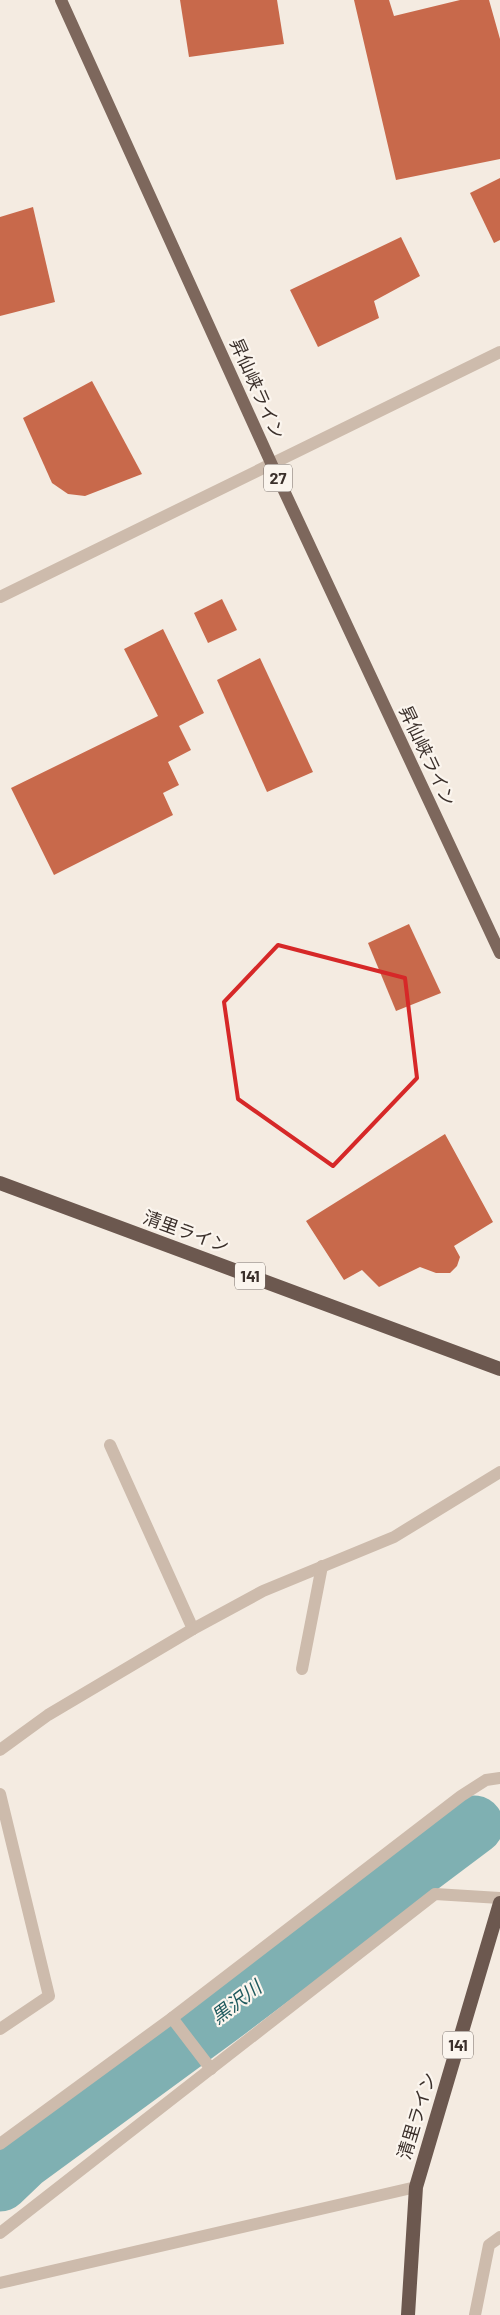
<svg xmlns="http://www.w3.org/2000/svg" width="500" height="2315" font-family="Barlow,'Noto Sans JP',sans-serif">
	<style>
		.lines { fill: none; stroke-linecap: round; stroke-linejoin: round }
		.river { stroke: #7fb0b2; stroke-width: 59 }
		.building { fill: #c8694b }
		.service { stroke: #cdbbac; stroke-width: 12 }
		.minor { stroke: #cdbbac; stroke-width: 12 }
		.tertiary { stroke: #cdbbac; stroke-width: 12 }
		.primary { stroke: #7d675c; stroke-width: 12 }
		.trunk { stroke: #6c584f; stroke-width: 14 }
		.marked { fill: none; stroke: #d62828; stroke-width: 4; stroke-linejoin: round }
		.labels { text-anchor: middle; stroke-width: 4.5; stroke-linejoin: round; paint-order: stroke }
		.shield { fill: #fbf5ee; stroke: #756b66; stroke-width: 1 }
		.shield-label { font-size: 16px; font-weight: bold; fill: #3b302b }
		.street-label { font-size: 18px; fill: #3b302b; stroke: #fbf5ee }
		.water-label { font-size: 19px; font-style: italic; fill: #1f5a5e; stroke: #fbf5ee }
	</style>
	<rect width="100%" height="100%" fill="#f4ebe1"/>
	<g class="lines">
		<path class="river" d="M0,2182l23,-22 198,-145 253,-190"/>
	</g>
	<g class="building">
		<path d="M180,0h97l7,44 -95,13z"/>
		<path d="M354,0h35l5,16 66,-16h29l11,39v120l-104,21z"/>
		<path d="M500,178v62l-6,3 -24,-50z"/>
		<path d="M33,207l22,95 -55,14v-99z"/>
		<path d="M401,237l19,39 -46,25 5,17 -61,29 -28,-57z"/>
		<path d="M92,381l50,93 -57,22 -17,-2 -16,-11 -29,-65z"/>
		<path d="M222,599l15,31 -29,13 -14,-30z"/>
		<path d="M163,629l41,84 -25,13 12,24 -23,12 11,23 -16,8 10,22 -119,60 -43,-87 147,-72 -34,-67z"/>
		<path d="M260,658l53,114 -46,20 -50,-112z"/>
		<path d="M409,924l32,69 -45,18 -28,-68z"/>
		<path d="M445,1134l48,88 -39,24 6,11 -3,9 -7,7h-14l-16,-6 -41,20 -17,-17 -18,10 -38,-59z"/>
	</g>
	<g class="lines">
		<g class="service">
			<path d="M110,1445l83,184"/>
			<path d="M302,1669l20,-103"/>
		</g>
		<g class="minor">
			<path d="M0,1750l48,-35 145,-86 70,-38 131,-54 106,-65"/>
			<path d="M0,1794l49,202 -49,33"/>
			<path d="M172,2018l39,51"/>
			<path d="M0,2144l172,-126 289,-222 25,-16 14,-2"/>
			<path d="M0,2233l435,-339 65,4"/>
			<path d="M475,2315l14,-70 11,-8"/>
		</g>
		<g class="tertiary">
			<path d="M0,597l500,-245"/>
			<path d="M0,2283l416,-96"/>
		</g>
		<path class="primary" d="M61,0l211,465 228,488"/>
		<g class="trunk">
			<path d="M0,1183l500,186"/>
			<path d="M408,2315l8,-128 84,-284"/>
		</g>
	</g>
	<path class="marked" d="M278,945l127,33 12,100 -84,88 -95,-67 -14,-97z"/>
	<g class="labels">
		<g class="shield">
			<rect x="264" y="464.5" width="28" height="27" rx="4"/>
			<rect x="235" y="1262.5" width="30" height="27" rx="4"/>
			<rect x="443" y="2031.5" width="30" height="27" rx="4"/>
		</g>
		<g class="shield-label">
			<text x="278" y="484">27</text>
			<text x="250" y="1282">141</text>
			<text x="458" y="2051">141</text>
		</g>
		<g class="street-label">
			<text transform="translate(257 389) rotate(66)" y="6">昇仙峡ライン</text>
			<text transform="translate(427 756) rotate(65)" y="6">昇仙峡ライン</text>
			<text transform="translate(186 1232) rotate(20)" y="6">清里ライン</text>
			<text transform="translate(417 2116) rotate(-73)" y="6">清里ライン</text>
		</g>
		<g class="water-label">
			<text transform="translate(236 2002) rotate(-37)" y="7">黒沢川</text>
		</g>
	</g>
</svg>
